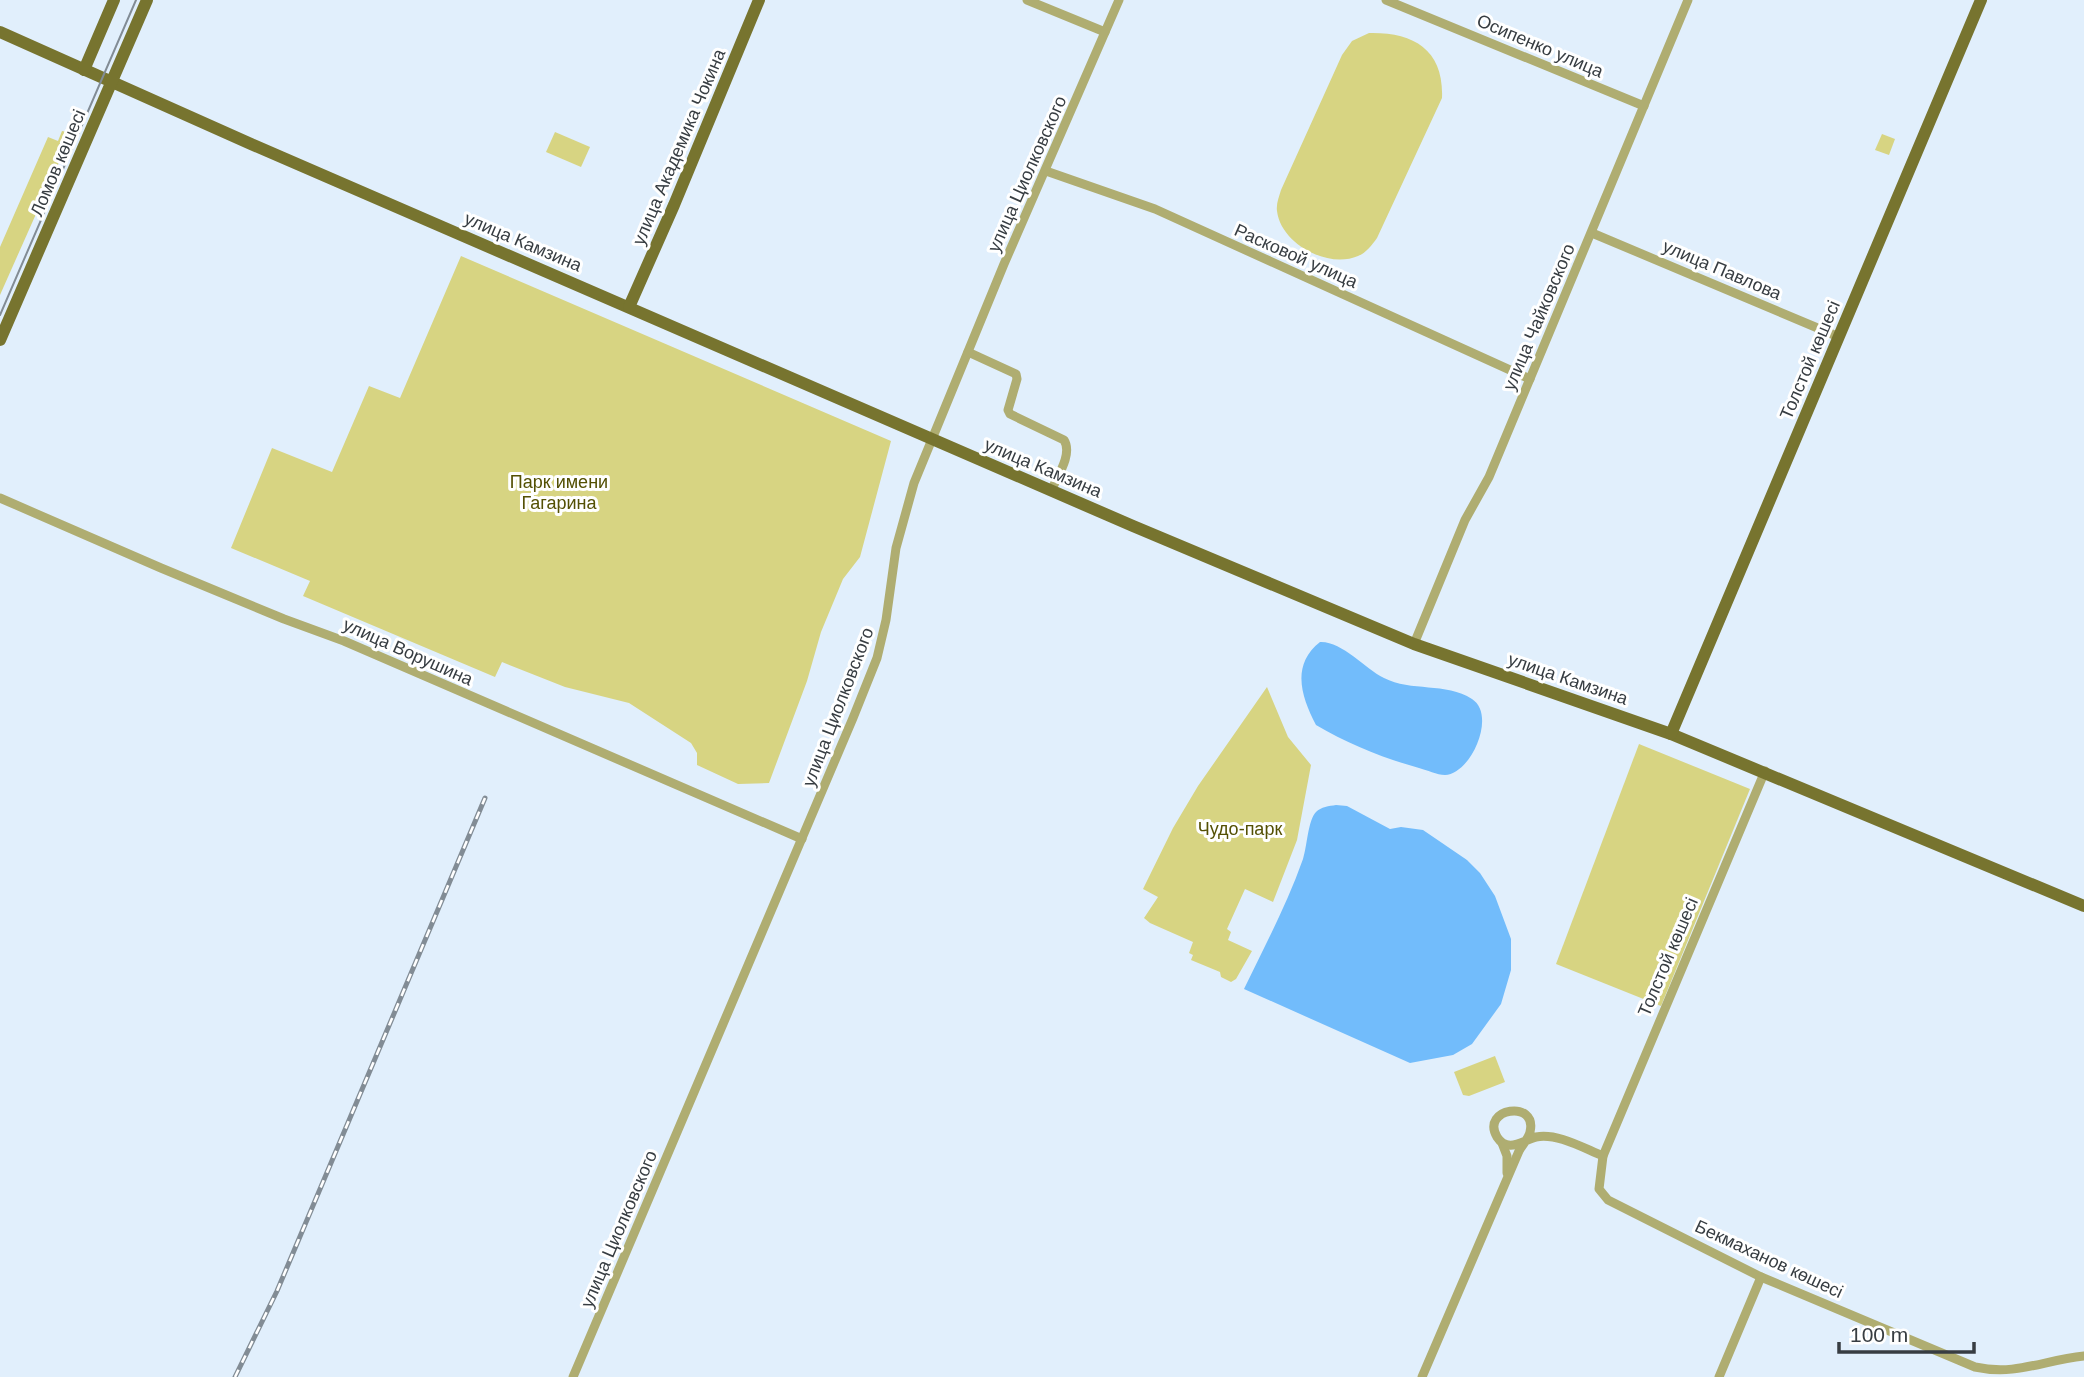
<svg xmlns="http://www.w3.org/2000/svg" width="2084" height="1377" font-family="Arial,sans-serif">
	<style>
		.green { fill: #d7d482 }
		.water { fill: #72bcfb }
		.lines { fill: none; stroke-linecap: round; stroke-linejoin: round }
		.minor { stroke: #afad71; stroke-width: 9 }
		.major { stroke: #77742f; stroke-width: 12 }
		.tram { stroke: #828c95; stroke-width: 2 }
		.rail-casing { stroke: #828c95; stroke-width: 5 }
		.rail { stroke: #fff; stroke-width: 2.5; stroke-dasharray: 8; stroke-linecap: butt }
		.labels { text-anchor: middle; stroke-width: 6; stroke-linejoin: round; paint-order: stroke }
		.street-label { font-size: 18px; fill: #373d42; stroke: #fff }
		.park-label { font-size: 18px; fill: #545004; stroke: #fff }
	</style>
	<rect width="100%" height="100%" fill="#e1effc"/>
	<g class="green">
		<path d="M1369,33c45,-1 75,17 73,65l-65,140c-5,7 -11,15 -19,18 -30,13 -77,-12 -81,-45 -1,-7 2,-14 4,-21l61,-135 10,-14z"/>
		<path d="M62,131l10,2 -72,162v-48l48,-110 10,4z"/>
		<path d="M555,132l35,15 -9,20 -35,-15z"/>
		<path d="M1882,134l13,5 -6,16 -14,-5z"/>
		<path d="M461,256l430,185 -31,116 -17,22 -22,53 -14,49 -38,102 -31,1 -41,-19v-12l-6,-10 -62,-40 -64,-16 -63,-25 -7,15 -192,-81 7,-15 -79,-33 41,-100 60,24 37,-86 31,12z"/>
		<path d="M1267,687l21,50 23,28 -14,75 -24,62 -28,-13 -18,40 4,3 -3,8 24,11 -16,28 -5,3 -10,-5 -1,-5 -29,-12 2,-5 -4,-2 4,-11 -43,-19 -6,-5 14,-21 -15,-8 30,-61 25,-42z"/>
		<path d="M1639,744l111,45 -89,217 -105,-42z"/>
		<path d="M1495,1056l10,26 -36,14 -6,-1 -9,-23z"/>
	</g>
	<g class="water">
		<path d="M1320,642c22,-1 44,26 64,36 27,14 62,4 88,21 25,16 -1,75 -27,76 -8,0 -18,-5 -26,-7 -36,-10 -71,-24 -103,-43 -15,-29 -25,-60 4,-83z"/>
		<path d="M1336,805l11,1 43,23 11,-2 22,3 44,30 13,13 15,23 16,43v31l-10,34 -29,40 -19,11 -43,8 -166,-74c21,-43 43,-85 59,-130 4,-12 5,-39 13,-47 5,-5 13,-6 20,-7z"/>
	</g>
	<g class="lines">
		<g class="minor">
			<path d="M1027,0l78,32"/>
			<path d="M1386,0l258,106"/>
			<path d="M1046,171l109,38 375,170"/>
			<path d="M1592,233l247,104"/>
			<path d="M968,352l48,22 1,5 -9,31 2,4 54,26c9,14 -7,37 -13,51"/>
			<path d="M0,498l161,70 123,51 60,22 458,198"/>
			<path d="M1414,644l51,-124 24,-43 199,-477"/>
			<path d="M1765,771l-162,385 -4,33 9,11 153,77 214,90c42,9 68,-7 109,-11"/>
			<path d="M1502,1143l5,13v17"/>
			<path d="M573,1377l280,-659 24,-60 9,-38 10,-72 18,-65 90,-219 115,-264"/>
			<path d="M1422,1377l97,-226c3,-6 10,-13 11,-19 8,-33 -50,-24 -33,5 11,17 26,3 39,0 22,-4 47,11 67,19"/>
			<path d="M1719,1377l42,-100"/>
		</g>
		<g class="major">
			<path d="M0,32l251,112 882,382 281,118 257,90 413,172"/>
			<path d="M84,70l30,-70"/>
			<path d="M629,307l45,-102 85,-205"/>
			<path d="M0,340l147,-340"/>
			<path d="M1671,734l310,-734"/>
		</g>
		<path class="tram" d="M0,315l136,-315"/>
		<g class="rail-casing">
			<path id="rail" d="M235,1377l42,-86 208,-493"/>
		</g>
		<use href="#rail" class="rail"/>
	</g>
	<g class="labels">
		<g class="street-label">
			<text transform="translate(1540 46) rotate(23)" y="6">Осипенко улица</text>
			<text transform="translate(679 147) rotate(-67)" y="6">улица Академика Чокина</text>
			<text transform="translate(58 163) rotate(-67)" y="6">Ломов көшесі</text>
			<text transform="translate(1027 174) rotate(-66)" y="6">улица Циолковского</text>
			<text transform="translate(523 242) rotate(23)" y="6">улица Камзина</text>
			<text transform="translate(1296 256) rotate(24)" y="6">Расковой улица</text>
			<text transform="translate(1722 270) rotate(23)" y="6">улица Павлова</text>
			<text transform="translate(1539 317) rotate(-67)" y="6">улица Чайковского</text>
			<text transform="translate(1810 360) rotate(-67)" y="6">Толстой көшесі</text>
			<text transform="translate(1043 468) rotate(23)" y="6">улица Камзина</text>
			<text transform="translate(408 652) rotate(24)" y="6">улица Ворушина</text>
			<text transform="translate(1568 679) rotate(19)" y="6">улица Камзина</text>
			<text transform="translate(838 707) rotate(-69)" y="6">улица Циолковского</text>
			<text transform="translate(1668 957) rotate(-67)" y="6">Толстой көшесі</text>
			<text transform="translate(619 1229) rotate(-67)" y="6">улица Циолковского</text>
			<text transform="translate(1769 1259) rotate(25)" y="6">Бекмаханов көшесі</text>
		</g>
		<g class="park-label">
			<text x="559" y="488">Парк имени<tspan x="559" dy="21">Гагарина</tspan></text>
			<text x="1240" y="835">Чудо-парк</text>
		</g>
	</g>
	<path d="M1839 1342v10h135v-10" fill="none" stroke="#373d42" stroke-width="3.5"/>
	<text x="1850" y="1342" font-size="21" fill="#373d42" stroke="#ffffff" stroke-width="5" paint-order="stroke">100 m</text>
</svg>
